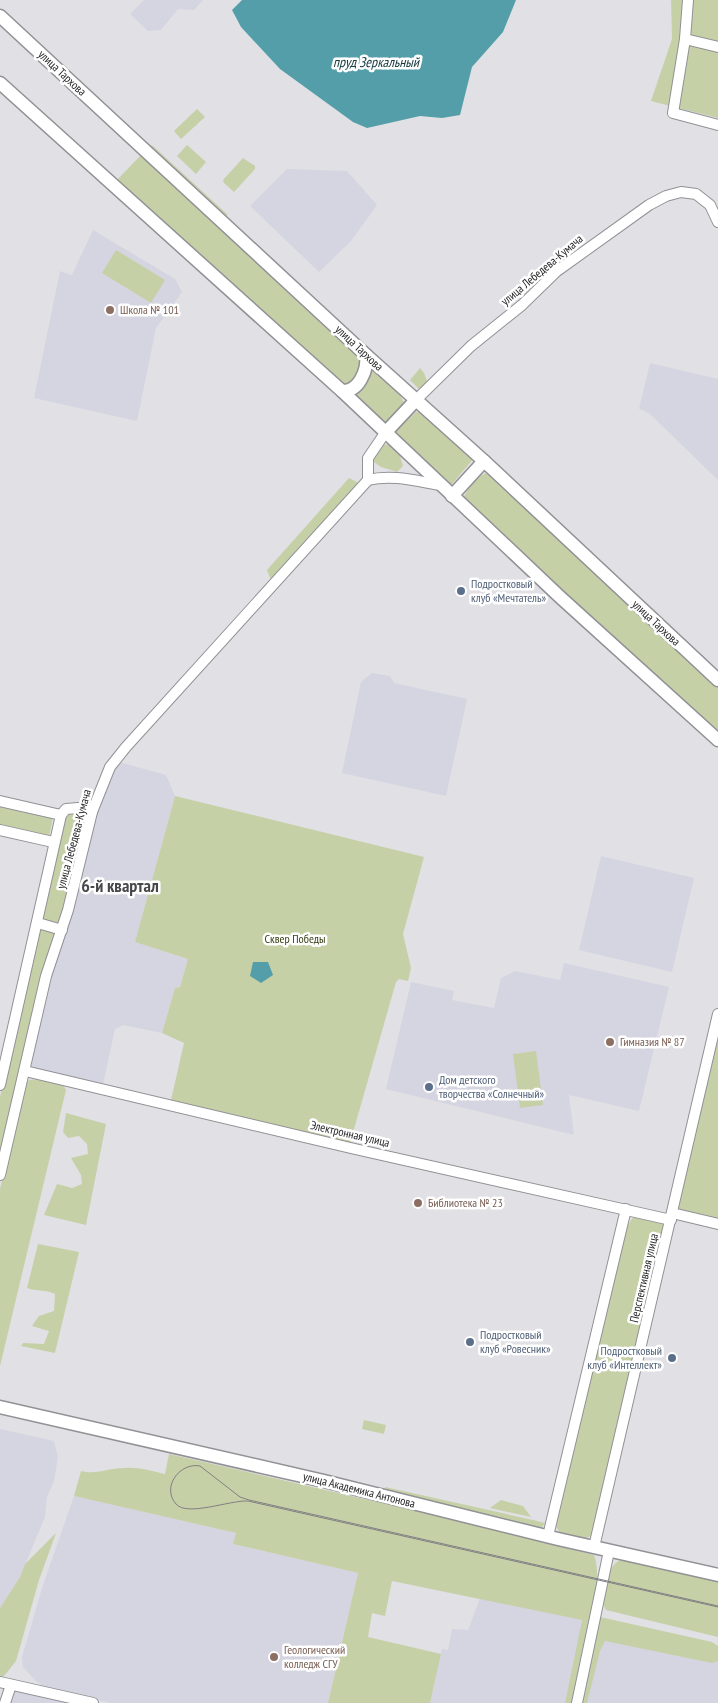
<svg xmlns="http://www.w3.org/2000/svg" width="718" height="1703" font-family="'PT Sans Narrow',sans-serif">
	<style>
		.built { fill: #d5d5e1 }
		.green { fill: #c6d0a7 }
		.water { fill: #539ea9 }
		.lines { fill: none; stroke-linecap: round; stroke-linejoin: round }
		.minor-casing { stroke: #919196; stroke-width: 12 }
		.major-casing { stroke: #919196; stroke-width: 15 }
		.minor { stroke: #fff; stroke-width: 10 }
		.major { stroke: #fff; stroke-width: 12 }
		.tram { stroke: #808083; stroke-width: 1 }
		.education-dot { fill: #8d6e63; stroke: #fff; stroke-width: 2 }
		.service-dot { fill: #5c6f8a; stroke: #fff; stroke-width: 2 }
		.labels { text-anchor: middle; stroke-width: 5; stroke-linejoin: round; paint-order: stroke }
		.street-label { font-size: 12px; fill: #272729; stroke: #fff }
		.education-label { font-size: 12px; fill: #785e54; stroke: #fff; text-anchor: start }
		.service-label { font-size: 12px; fill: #4e5e75; stroke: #fff; text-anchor: start }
		.park-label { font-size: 12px; fill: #363e14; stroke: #fff }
		.water-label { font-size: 14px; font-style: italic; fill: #14383e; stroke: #fff }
		.district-label { font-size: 18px; font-weight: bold; fill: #48484c; stroke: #fff }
	</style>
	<rect width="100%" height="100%" fill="#e0e0e5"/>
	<g class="built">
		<path d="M144,0h59l-9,10 -16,-1 -17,21 -13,1 -18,-17z"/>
		<path d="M287,169l60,2 30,34 -26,36 -32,31 -69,-66z"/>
		<path d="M93,230l82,49 7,13 -26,36 -19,93 -103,-23 26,-127 12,4z"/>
		<path d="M650,363l68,16v101l-69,-67 -10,-4z"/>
		<path d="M372,673l18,3 4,7 73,16 -21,97 -104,-23 19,-91z"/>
		<path d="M119,762l47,13 9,21 -40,146 53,17 -8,28 -5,1 -13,45 -39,-8 -8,4 -12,55 -68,-16 -3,-2v-5l17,-79 51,-185 9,-21z"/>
		<path d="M601,856l93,22 -22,94 -93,-22z"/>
		<path d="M564,963l105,24 -30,124 -70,-16 5,40 -188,-46 25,-107 43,9 -2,9 42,8 7,-30 14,-7 45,9z"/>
		<path d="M0,1429l54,12 4,16 -4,24 -7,16 -2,20 -25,60 -20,31z"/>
		<path d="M74,1496l162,37 -2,11 124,29 -30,130h-217l-65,-15 -10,-7 -13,-14 -1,-10 21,-72z"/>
		<path d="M480,1598l103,22 -18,83h-135l12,-54 6,1 4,-21 16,1z"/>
		<path d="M600,1627l118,28v48h-135z"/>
		<path d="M16,1690l60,13h-67l2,-9z"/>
	</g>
	<g class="green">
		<path d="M671,0h47v118l-67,-17 21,-62z"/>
		<path d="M197,109l8,8 -24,22 -7,-8z"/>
		<path d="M150,145l3,1 75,69 -4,1 -76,-69z"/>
		<path d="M187,145l19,17 -10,12 -19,-18z"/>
		<path d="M141,155l223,207 -13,23h-10l-224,-205z"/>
		<path d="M243,158l12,8v3l-21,23 -10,-9 -1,-3z"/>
		<path d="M116,250l49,30 -14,23 -49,-30z"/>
		<path d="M371,368c12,11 31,22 34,39l-16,16 -4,1 -30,-28z"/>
		<path d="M420,368l4,5 3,8 -4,7 -4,1 -9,-9z"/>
		<path d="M416,412h6l52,46 -22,26 -3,1 -53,-51 1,-4z"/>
		<path d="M382,444l7,1 11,11 3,10 -6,6 -16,-5 -10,-7z"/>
		<path d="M487,473l231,214v43l-3,-1 -247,-222 -5,-8c3,-9 15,-24 24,-26z"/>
		<path d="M349,478l8,4v4l-86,94 -4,-10z"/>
		<path d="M175,796l249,61 -21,77 8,34 -3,13 -9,-2 -3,3 -46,161 -179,-43 13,-57 -22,-10 13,-45 5,-1 8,-28 -53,-17z"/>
		<path d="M0,805l53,12 -4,20 -49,-11z"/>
		<path d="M69,811l15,4 2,6 -25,100 -8,3 -11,-6 21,-102z"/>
		<path d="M44,929l11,5 -55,222v-59l39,-166z"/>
		<path d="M718,1033v186l-40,-10z"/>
		<path d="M536,1051l7,54 -23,3 -7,-54z"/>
		<path d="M38,1079l25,6 3,5 -66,276v-177l24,-102 5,-7z"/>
		<path d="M66,1113l40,11 -20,101 -42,-10 13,-31 15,4 10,-4 -1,-9 -10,-17 17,-4 -1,-10 -8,-8 -11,2 -5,-6z"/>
		<path d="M634,1216l27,3 4,6 -71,309 -9,5c-11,-2 -26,-1 -29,-14l70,-297z"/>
		<path d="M38,1244l41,8 -24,101 -34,-7 2,-3 21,1 5,-13 -17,-5 7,-10 15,-5 1,-17c-10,-5 -17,-2 -28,-6z"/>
		<path d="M364,1420l22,5 -2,9 -22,-5z"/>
		<path d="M169,1454l299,69 126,32c12,27 -15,116 -21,148h-8l17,-83 -190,-39 -7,35 -13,-3 -4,24 73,17 -11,49h-102l30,-130 -125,-29 3,-11 -162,-37 7,-25c16,4 27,-3 43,-3 15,-1 27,3 41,6z"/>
		<path d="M385,1487l148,33 12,3 -4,6 -155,-39z"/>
		<path d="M501,1500l22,6 8,11 -41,-9z"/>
		<path d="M56,1533l-17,47 -23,81 -12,15 -4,2v-70l20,-31 5,-13z"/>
		<path d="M621,1560l97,22v55l-112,-27c-8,-11 1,-46 15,-50z"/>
		<path d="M600,1617l112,25 6,4v15l-6,2 -107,-22 -5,10 -13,52h-9l18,-83z"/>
	</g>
	<g class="water">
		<path d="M242,0h274l-13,32 -31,35 -12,48 -18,3 -22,-2 -53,12 -14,-6 -73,-53 -39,-42 -9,-17z"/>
		<path d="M253,962h15l5,13 -12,8 -11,-7z"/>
	</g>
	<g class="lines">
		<g class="minor-casing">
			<g id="minor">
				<path d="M688,0l-3,39 33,8"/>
				<path d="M685,39l-12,74 45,12"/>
				<path d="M416,400l55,-54 51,-41 35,-34 92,-66 17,-9 15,-4 15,2 14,11 8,17"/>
				<path d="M368,480v-22l17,-25"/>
				<path d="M0,801l61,14"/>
				<path d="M0,830l53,12"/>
				<path d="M38,923l24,7"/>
				<path d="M25,1071l330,78 316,71"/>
				<path d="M0,1085l61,-270 5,-6 12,-1 14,4"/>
				<path d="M0,1175l46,-199 22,-66 24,-98 18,-45 16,-20 242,-267c24,-6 48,1 72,5"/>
				<path d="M672,1213l46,11"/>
				<path d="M548,1536l78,-327"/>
				<path d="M594,1547l124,-533"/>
				<path d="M0,1682l93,21"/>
				<path d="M5,1703l6,-18"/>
				<path d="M577,1703l32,-152"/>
			</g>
		</g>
		<g class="major-casing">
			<g id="major">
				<path d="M0,16l366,339 118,106 234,219"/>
				<path d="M0,83l342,308 218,206 158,143"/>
				<path d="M342,391c17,1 26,-21 24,-36"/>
				<path d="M385,433l31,-33"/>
				<path d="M452,496l32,-35"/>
				<path d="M0,1407l324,74 234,58 160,36"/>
			</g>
		</g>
		<use href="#minor" class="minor"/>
		<use href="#major" class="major"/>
		<path class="tram" d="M718,1606l-469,-106 -9,-3 -40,-31c-20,-4 -39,21 -24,38 11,13 54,-4 72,-3l470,106"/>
	</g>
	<g class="education-dot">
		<circle cx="110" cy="310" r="5"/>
		<circle cx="610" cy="1042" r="5"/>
		<circle cx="418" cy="1203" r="5"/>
		<circle cx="274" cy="1657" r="5"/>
	</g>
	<g class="service-dot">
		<circle cx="461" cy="591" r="5"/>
		<circle cx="429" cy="1087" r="5"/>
		<circle cx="470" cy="1342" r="5"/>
		<circle cx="672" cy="1358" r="5"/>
	</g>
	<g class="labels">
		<g class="street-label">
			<text transform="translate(62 73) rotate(43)" y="4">улица Тархова</text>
			<text transform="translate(542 270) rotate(-40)" y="4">улица Лебедева-Кумача</text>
			<text transform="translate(359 348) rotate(43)" y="4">улица Тархова</text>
			<text transform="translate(656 623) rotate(43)" y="4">улица Тархова</text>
			<text transform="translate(74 839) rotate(-75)" y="4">улица Лебедева-Кумача</text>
			<text transform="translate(350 1134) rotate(13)" y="4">Электронная улица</text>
			<text transform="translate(644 1278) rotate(-77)" y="4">Перспективная улица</text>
			<text transform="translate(359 1490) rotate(14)" y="4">улица Академика Антонова</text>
		</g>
		<g class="education-label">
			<text x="120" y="314">Школа № 101</text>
			<text x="620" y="1046">Гимназия № 87</text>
			<text x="428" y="1207">Библиотека № 23</text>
			<text x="284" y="1654">Геологический<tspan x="284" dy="14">колледж СГУ</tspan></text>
		</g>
		<g class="service-label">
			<text x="471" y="588">Подростковый<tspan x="471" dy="14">клуб «Мечтатель»</tspan></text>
			<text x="439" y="1084">Дом детского<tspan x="439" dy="14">творчества «Солнечный»</tspan></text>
			<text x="480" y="1339">Подростковый<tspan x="480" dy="14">клуб «Ровесник»</tspan></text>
			<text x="662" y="1355" text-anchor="end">Подростковый<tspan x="662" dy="14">клуб «Интеллект»</tspan></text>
		</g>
		<g class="park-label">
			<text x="295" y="943">Сквер Победы</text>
		</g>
		<g class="water-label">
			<text x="376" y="67">пруд Зеркальный</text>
		</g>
		<g class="district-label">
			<text x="120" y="892">6-й квартал</text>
		</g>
	</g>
</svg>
